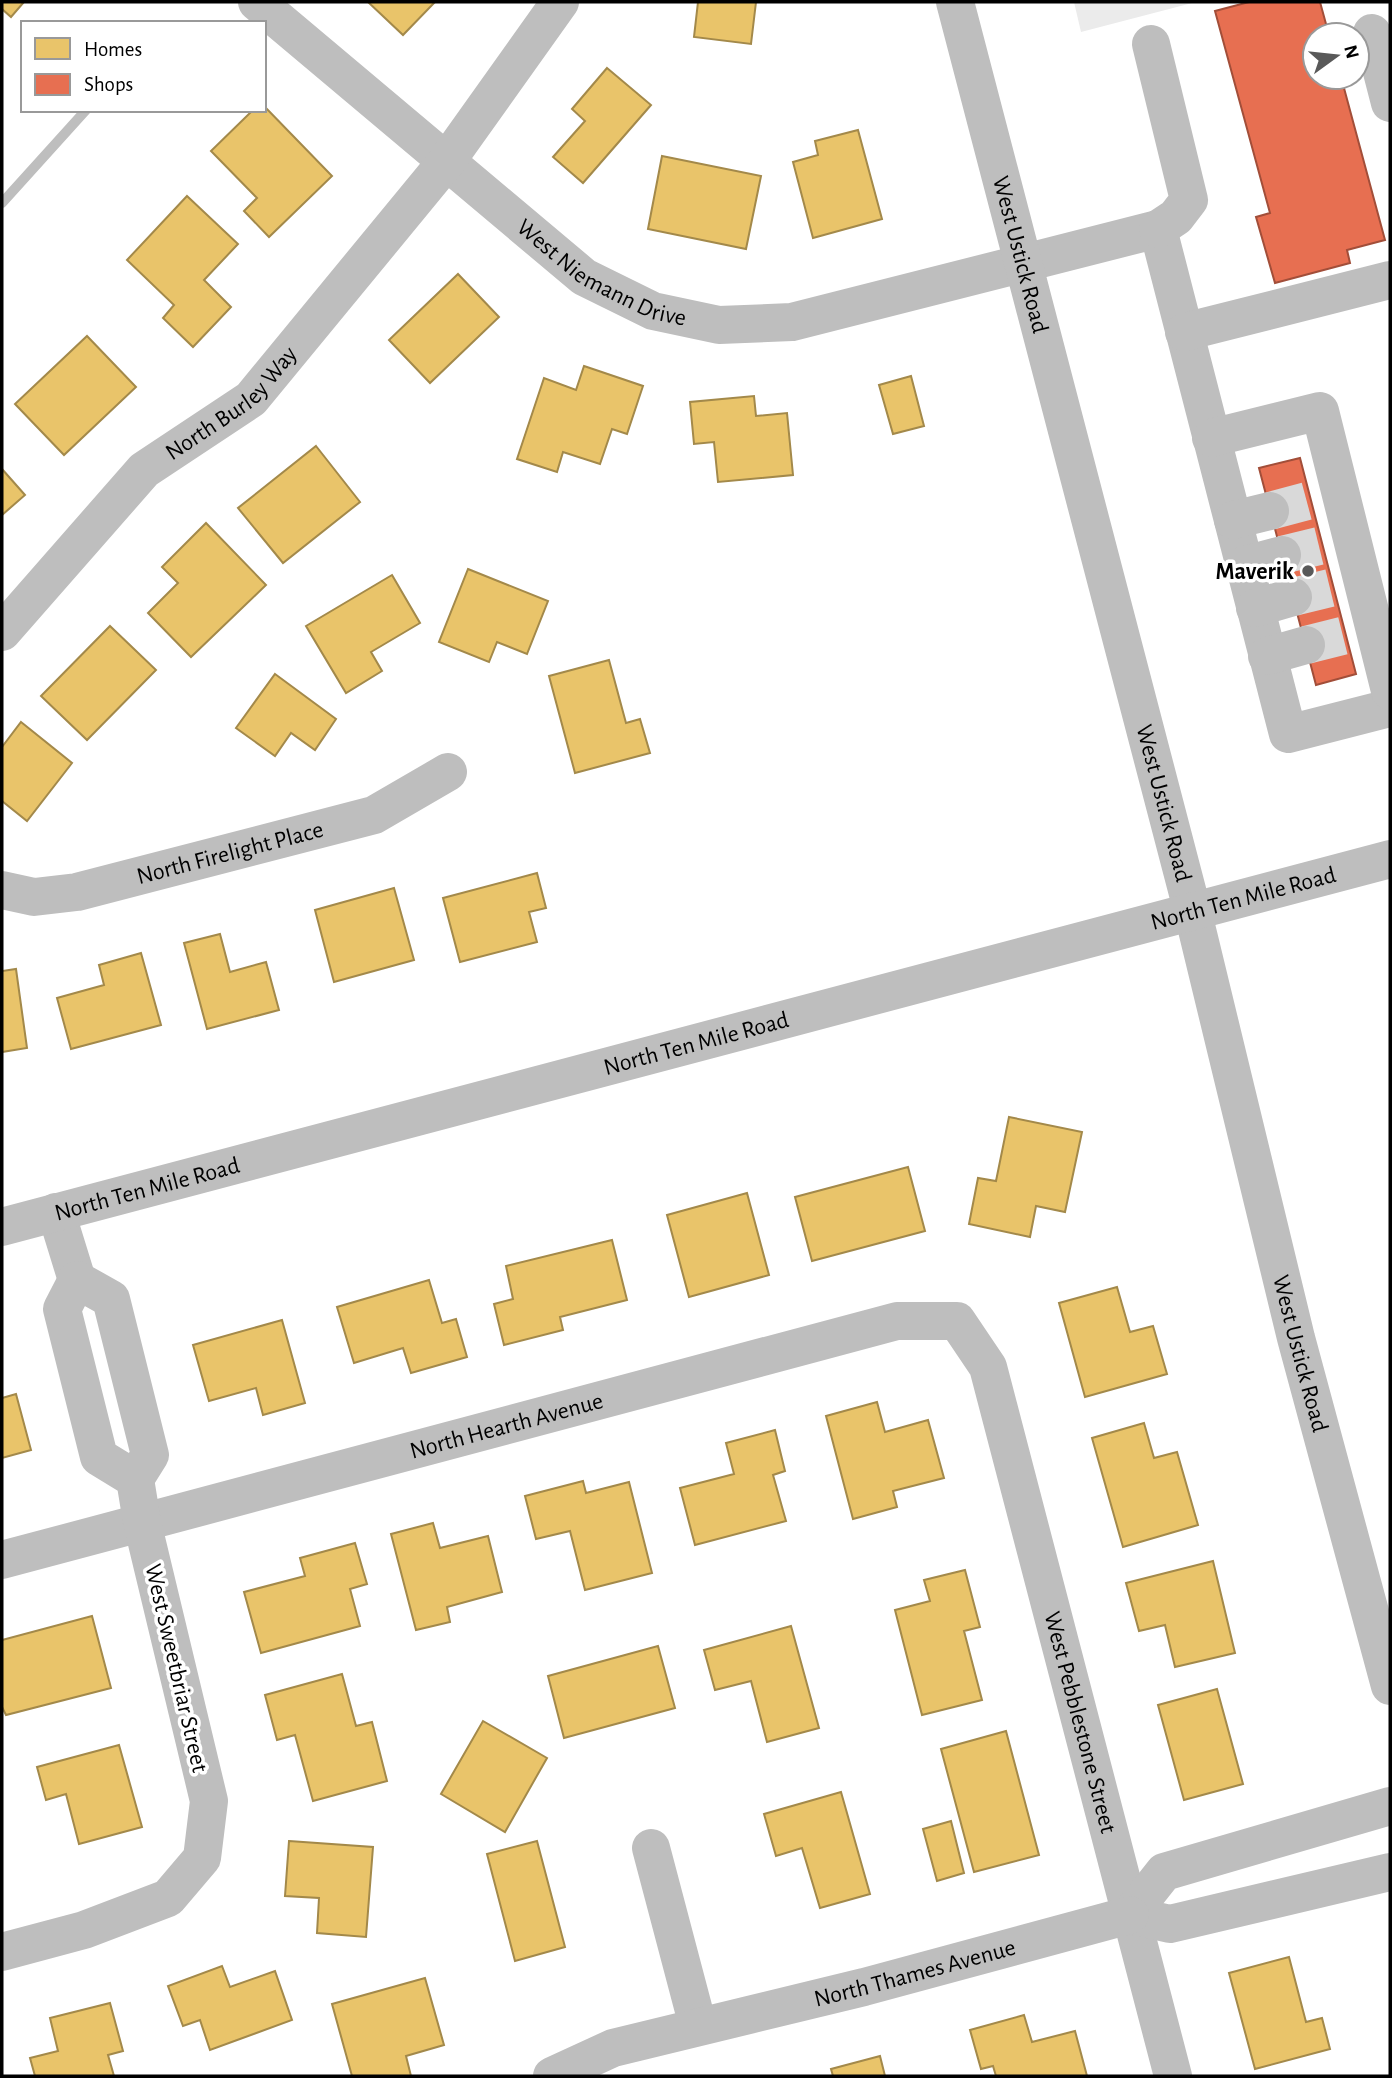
<svg xmlns="http://www.w3.org/2000/svg" width="1392" height="2078" font-family="'Alegreya Sans',sans-serif">
	<style>
		.green { fill: #ebebeb }
		.homes { fill: #e9c46a; stroke: #a3894a; stroke-width: 2 }
		.shops { fill: #e76f51; stroke: #a24e39; stroke-width: 2 }
		.lines { fill: none; stroke-linecap: round; stroke-linejoin: round }
		.stream { stroke: #bebebe; stroke-width: 10 }
		.minor-tunnel { stroke: #d9d9d9; stroke-width: 38; stroke-dasharray: 38 19; stroke-linecap: butt }
		.minor { stroke: #bebebe; stroke-width: 38 }
		.major { stroke: #bebebe; stroke-width: 38 }
		.poi-dot { fill: #595959; stroke: #fff; stroke-width: 2.5 }
		.labels { text-anchor: middle; stroke-width: 7; stroke-linejoin: round; paint-order: stroke }
		.street-label { font-size: 24px; fill: #000; stroke: #fff }
		.poi-label { font-size: 24px; font-weight: bold; fill: #000; stroke: #fff; text-anchor: end }
	</style>
	<rect width="100%" height="100%" fill="#fff"/>
	<path class="green" d="M1074,2h122l-115,30z"/>
	<g class="homes">
		<path d="M2,2h22l-13,15 -9,-8z"/>
		<path d="M368,2h67l-32,33z"/>
		<path d="M698,2h58l-5,42 -57,-7z"/>
		<path d="M607,68l44,37 -68,78 -30,-26 32,-36 -13,-12z"/>
		<path d="M264,106l68,70 -63,61 -25,-26 13,-13 -46,-47 42,-41h11z"/>
		<path d="M858,130l24,89 -69,19 -20,-76 25,-7 -3,-14z"/>
		<path d="M662,156l99,20 -15,73 -98,-20z"/>
		<path d="M187,196l51,48 -34,36 27,27 -38,40 -30,-29 11,-13 -47,-45z"/>
		<path d="M458,274l41,43 -69,66 -41,-43z"/>
		<path d="M87,336l49,51 -72,68 -49,-51z"/>
		<path d="M584,366l59,20 -16,48 -15,-5 -12,35 -37,-12 -6,20 -40,-13 27,-81 32,12z"/>
		<path d="M911,376l13,50 -31,8 -14,-49z"/>
		<path d="M754,396l2,20 31,-3 6,62 -75,7 -4,-40 -20,2 -4,-42z"/>
		<path d="M316,446l44,56 -77,61 -45,-55z"/>
		<path d="M2,469l23,26 -23,20z"/>
		<path d="M206,523l60,62 -75,72 -43,-44 30,-30 -16,-16z"/>
		<path d="M468,569l80,32 -21,53 -30,-12 -8,20 -50,-20z"/>
		<path d="M392,575l28,48 -49,29 11,19 -36,22 -40,-67z"/>
		<path d="M110,626l46,44 -69,70 -46,-44z"/>
		<path d="M609,660l17,63 14,-4 10,34 -75,20 -26,-97z"/>
		<path d="M275,674l61,45 -21,31 -24,-17 -16,23 -39,-28z"/>
		<path d="M21,722l51,41 -45,58 -25,-20v-54z"/>
		<path d="M537,873l9,35 -17,4 8,30 -77,20 -17,-64z"/>
		<path d="M394,888l20,72 -80,22 -19,-72z"/>
		<path d="M220,934l10,38 36,-10 13,48 -72,19 -23,-86z"/>
		<path d="M141,953l20,72 -90,24 -14,-51 47,-13 -5,-20z"/>
		<path d="M16,969l11,79 -25,4v-81z"/>
		<path d="M1009,1117l73,15 -17,80 -29,-6 -6,31 -61,-13 9,-46 18,3z"/>
		<path d="M908,1167l17,64 -113,30 -17,-64z"/>
		<path d="M747,1193l22,82 -80,22 -22,-82z"/>
		<path d="M612,1240l15,60 -67,17 3,13 -59,15 -10,-41 19,-5 -7,-33z"/>
		<path d="M429,1280l13,43 14,-4 11,38 -56,16 -8,-25 -49,15 -17,-56z"/>
		<path d="M1117,1287l13,45 23,-6 14,48 -82,23 -26,-94z"/>
		<path d="M282,1320l23,83 -42,12 -7,-27 -47,13 -16,-56z"/>
		<path d="M16,1394l15,56 -29,8v-60z"/>
		<path d="M877,1402l8,30 43,-12 16,58 -51,13 4,16 -44,12 -27,-103z"/>
		<path d="M1144,1423l10,35 23,-6 21,73 -75,22 -31,-109z"/>
		<path d="M775,1430l10,41 -12,4 13,46 -91,24 -15,-57 54,-14 -8,-31z"/>
		<path d="M583,1481l3,12 43,-11 23,91 -67,17 -15,-59 -34,8 -11,-43z"/>
		<path d="M433,1523l7,25 48,-12 14,56 -55,15 3,15 -34,8 -25,-96z"/>
		<path d="M355,1543l12,41 -17,5 10,37 -99,27 -17,-61 61,-16 -5,-18z"/>
		<path d="M1213,1561l22,92 -60,14 -10,-42 -26,6 -13,-48z"/>
		<path d="M965,1570l15,57 -16,4 18,69 -60,15 -27,-105 35,-9 -6,-21z"/>
		<path d="M92,1616l19,72 -105,27 -4,-8v-67z"/>
		<path d="M791,1626l28,102 -52,14 -16,-61 -36,9 -11,-40z"/>
		<path d="M658,1646l17,62 -111,30 -16,-62z"/>
		<path d="M342,1674l14,52 16,-4 15,59 -74,20 -18,-66 -18,5 -12,-45z"/>
		<path d="M1217,1689l26,95 -59,16 -26,-95z"/>
		<path d="M483,1721l64,37 -42,74 -64,-38z"/>
		<path d="M1006,1731l33,124 -65,17 -33,-123z"/>
		<path d="M119,1745l23,82 -63,17 -13,-50 -20,6 -9,-33z"/>
		<path d="M841,1792l29,102 -50,14 -18,-60 -26,8 -12,-42z"/>
		<path d="M951,1821l13,52 -27,8 -14,-52z"/>
		<path d="M289,1841l84,6 -7,90 -49,-4 2,-35 -34,-2z"/>
		<path d="M537,1841l28,106 -50,14 -28,-107z"/>
		<path d="M1289,1957l17,65 16,-4 8,31 -75,20 -26,-96z"/>
		<path d="M222,1966l8,21 45,-16 17,49 -82,30 -10,-30 -17,6 -15,-40z"/>
		<path d="M425,1978l19,67 -38,11 5,20h-59l-20,-72z"/>
		<path d="M110,2003l13,48 -15,4 6,21h-79l-5,-18 28,-7 -8,-33z"/>
		<path d="M1024,2015l8,27 43,-11 12,45h-91l-3,-10 -12,3 -11,-39z"/>
		<path d="M880,2056l5,20h-52l-2,-7z"/>
	</g>
	<g class="shops">
		<path d="M1249,2h71l9,33h-14v42h26l44,163 -38,10 3,13 -75,20 -19,-66 14,-4 -55,-202z"/>
		<path d="M1300,458l56,216 -40,11 -57,-217z"/>
	</g>
	<g class="lines">
		<path class="stream" d="M2,203l84,-93"/>
		<g class="minor-tunnel">
			<path d="M1270,511l41,-11"/>
			<path d="M1282,555l41,-10"/>
			<path d="M1293,597l41,-10"/>
			<path d="M1306,645l40,-10"/>
		</g>
		<g class="minor">
			<path id="s1" d="M257,2l327,275 69,34 66,14 73,-3 366,-93 130,505 102,-26"/>
			<path d="M1372,33l18,70"/>
			<path d="M1151,44l38,156 -13,17 -18,12"/>
			<path d="M1184,332l206,-52"/>
			<path d="M1211,438l109,-27 70,280"/>
			<path d="M1233,520l37,-9"/>
			<path d="M1244,565l38,-10"/>
			<path d="M1255,608l38,-11"/>
			<path id="s2" d="M2,632l142,-162 107,-71 195,-237 114,-160"/>
			<path d="M1267,656l39,-11"/>
			<path id="s3" d="M2,890l32,7 43,-5 297,-77 74,-43"/>
			<path d="M56,1212l21,68"/>
			<path id="s4" d="M2,1560l895,-239h60l31,46 185,709"/>
			<path d="M1390,1806l-226,66 -34,43 40,9 220,-52"/>
			<path d="M651,1848l47,178"/>
			<path d="M2,1952l82,-22 84,-32 34,-40 7,-57 -67,-279 -7,-43 15,-24 -39,-156 -34,-19 -15,29 37,148 36,22"/>
			<path id="s5" d="M552,2076l61,-28 251,-61 266,-72"/>
		</g>
		<g class="major">
			<path id="s6" d="M955,2l237,907 104,429 94,348"/>
			<path id="s7" d="M2,1227l1388,-368"/>
		</g>
	</g>
	<circle class="poi-dot" cx="1308" cy="571" r="7"/>
	<g class="labels">
		<g class="street-label">
			<text dy="8" stroke="none"><textPath href="#s6" startOffset="261">West Ustick Road</textPath></text>
			<text dy="8" stroke="none"><textPath href="#s1" startOffset="441">West Niemann Drive</textPath></text>
			<text dy="8" stroke="none"><textPath href="#s2" startOffset="326">North Burley Way</textPath></text>
			<text dy="8" stroke="none"><textPath href="#s6" startOffset="828">West Ustick Road</textPath></text>
			<text dy="8" stroke="none"><textPath href="#s3" startOffset="234">North Firelight Place</textPath></text>
			<text dy="8" stroke="none"><textPath href="#s7" startOffset="1284">North Ten Mile Road</textPath></text>
			<text dy="8" stroke="none"><textPath href="#s7" startOffset="718">North Ten Mile Road</textPath></text>
			<text dy="8" stroke="none"><textPath href="#s7" startOffset="150">North Ten Mile Road</textPath></text>
			<text dy="8" stroke="none"><textPath href="#s6" startOffset="1395">West Ustick Road</textPath></text>
			<text dy="8" stroke="none"><textPath href="#s4" startOffset="522">North Hearth Avenue</textPath></text>
			<text transform="translate(177 1668) rotate(77)" y="8">West Sweetbriar Street</text>
			<text dy="8" stroke="none"><textPath href="#s4" startOffset="1409">West Pebblestone Street</textPath></text>
			<text dy="8" stroke="none"><textPath href="#s5" startOffset="378">North Thames Avenue</textPath></text>
		</g>
		<g class="poi-label">
			<text x="1294" y="579">Maverik</text>
		</g>
	</g>
	<rect width="1392" height="2078" fill="none" stroke="#000000" stroke-width="7"/>
	<rect x="21" y="21" width="245" height="91" fill="#ffffff" stroke="#999999" stroke-width="2"/>
	<rect x="35" y="38" width="35" height="21" fill="#e9c46a" stroke="#999999" stroke-width="2"/>
	<text x="84" y="56" font-size="21" fill="#000000">Homes</text>
	<rect x="35" y="74" width="35" height="21" fill="#e76f51" stroke="#999999" stroke-width="2"/>
	<text x="84" y="91" font-size="21" fill="#000000">Shops</text>
	<g transform="translate(1336 56) rotate(75)"><circle r="33" fill="#ffffff" stroke="#999999" stroke-width="2"/>
	<path d="M0-5L12 26L0 18L-12 26Z" fill="#595959"/>
	<text y="-10" font-size="19" font-weight="bold" text-anchor="middle" fill="#000000">N</text>
	</g>
</svg>
